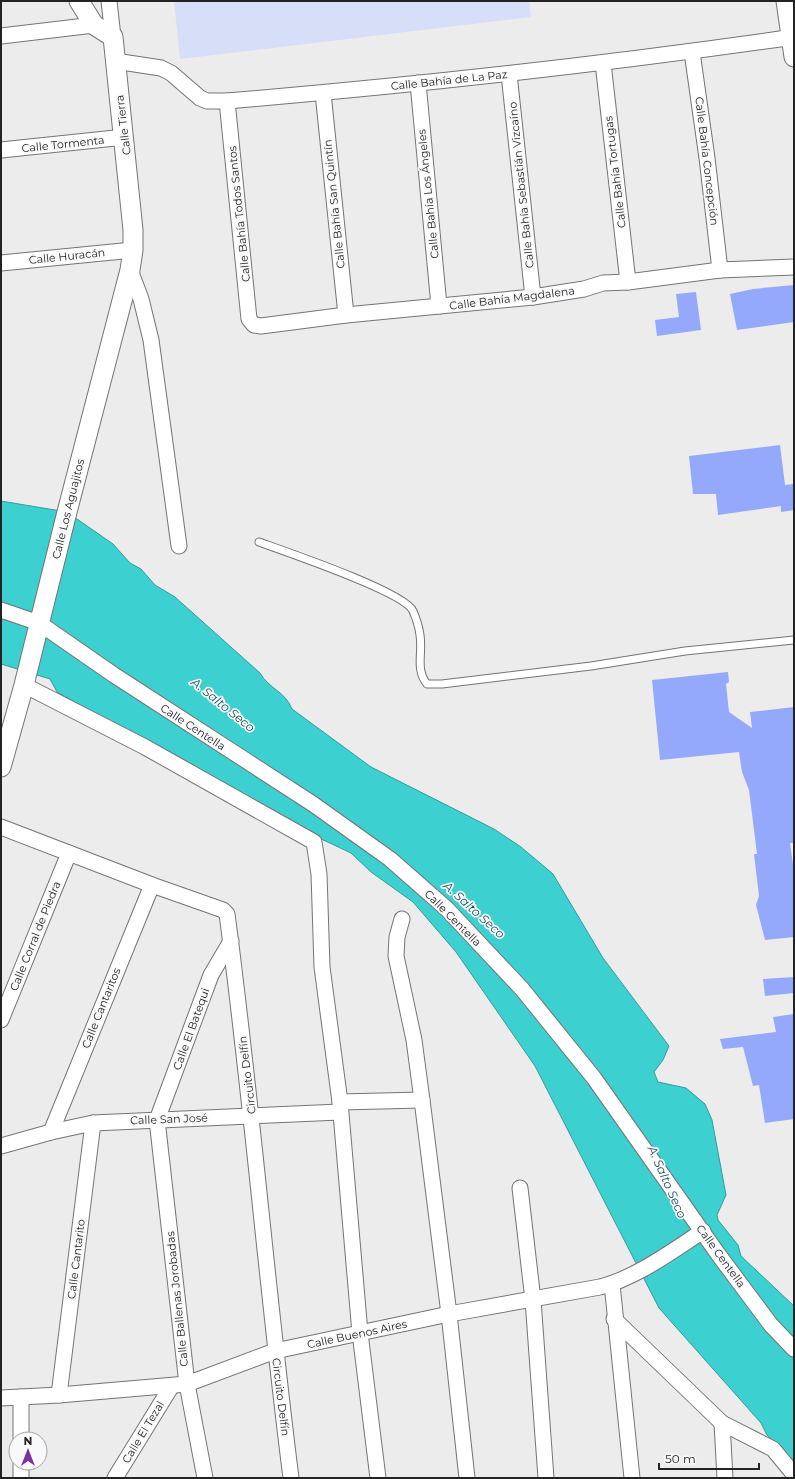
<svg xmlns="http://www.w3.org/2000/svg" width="795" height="1479" font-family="Montserrat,sans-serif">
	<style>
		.green { fill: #d7def7 }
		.water { fill: #3cd0d0; stroke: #349c9c }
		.building { fill: #94a9fb }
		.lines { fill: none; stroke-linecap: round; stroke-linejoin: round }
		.service-casing { stroke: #747475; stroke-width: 9 }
		.minor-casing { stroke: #747475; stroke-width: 17 }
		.tertiary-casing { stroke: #747475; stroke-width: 21 }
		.service { stroke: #fff; stroke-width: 7 }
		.minor { stroke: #fff; stroke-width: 15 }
		.tertiary { stroke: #fff; stroke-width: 19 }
		.labels { text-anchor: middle; stroke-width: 3.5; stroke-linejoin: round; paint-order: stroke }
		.street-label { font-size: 11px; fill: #232324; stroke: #f9f9fb }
		.water-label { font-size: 12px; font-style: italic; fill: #145152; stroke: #f9f9fb }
	</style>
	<rect width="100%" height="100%" fill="#ececed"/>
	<path class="green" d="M174,1h355l2,16 -351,42z"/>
	<path class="water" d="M1,501l66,11 46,32 17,19 11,6 14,16 20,12 85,76c9,16 25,18 32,36l79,58 123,62 27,18 32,27 50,84 66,88 -6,14 -9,12 4,10 28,6 19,16 7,16 14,75 -9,20 1,5 20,25 3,11 53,50v155l-27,-26 -6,-12 -102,-115 -124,-242 -79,-114 -43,-50 -42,-30 -20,-19 -51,-24 -243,-137 -7,-13 -49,-15z"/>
	<g class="building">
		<path d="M794,285v37l-57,8 -7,-36 23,-5z"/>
		<path d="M696,292l5,38 -44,6 -2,-16 24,-3 -3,-23z"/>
		<path d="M780,445l5,40 9,-1v26l-13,2v-6l-63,9 -2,-21h-23l-4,-38z"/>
		<path d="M728,672l1,10 -3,2 3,28 23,16 -2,-16 44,-5v136h-4l4,28v66l-29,3 -9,-35 3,-9 -5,-42h3l-8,-64 -7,-18 -3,-20 -79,8 -8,-80z"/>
		<path d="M794,977v16l-29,3 -2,-17z"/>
		<path d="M794,1014v105l-29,4 -6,-38 -6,1 -10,-39 -20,2 -3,-10 56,-7 -3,-15z"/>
	</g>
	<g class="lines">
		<g class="service-casing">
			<path id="service" d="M259,542c25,9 146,50 154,69 3,7 6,16 7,24 3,18 -5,34 7,49h15l149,-18 94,-15 109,-11"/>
		</g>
		<g class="minor-casing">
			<g id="minor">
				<path d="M109,1l4,36"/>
				<path d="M1,36l93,-11"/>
				<path d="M692,52l15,106 13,112"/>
				<path d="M115,61l46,7 10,5 29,25 7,3h20c190,-16 379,-37 567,-64"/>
				<path d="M603,63l25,219"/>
				<path d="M509,74l24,223"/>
				<path d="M418,83l21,223"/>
				<path d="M323,93l23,222"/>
				<path d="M227,101l22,218 5,6 7,1 85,-11 187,-18 51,-8 19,-6 25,-1 92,-12 74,-3"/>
				<path d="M1,150l124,-13"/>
				<path d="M1,263l132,-13"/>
				<path d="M130,270l11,29 10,41 28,206"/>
				<path d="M1,610l38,13 75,52 199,129 77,55 57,50 75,80 72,89 124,176 53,71 23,24"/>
				<path d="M24,685l121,62 169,95 5,32 3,93 18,135 20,231 18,145"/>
				<path d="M1,827l151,58 71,25 4,4c25,188 40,376 64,564"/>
				<path d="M402,919l-5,18 -1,19 18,84 8,60 27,214 18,164"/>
				<path d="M1,1020l68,-167"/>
				<path d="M340,1102l82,-2"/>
				<path d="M51,1132l101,-247"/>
				<path d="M1,1146l50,-14 42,-9 247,-11"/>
				<path d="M520,1188l13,112 13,178"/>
				<path d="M612,1284l20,194"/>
				<path d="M614,1319l108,104 51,26 19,23"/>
				<path d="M59,1395l34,-272"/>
				<path d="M21,1397v42"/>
				<path d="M1,1398l58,-3 128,-11 88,-33 174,-37 151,-27c36,-9 72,-36 103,-56"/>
				<path d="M722,1423l3,55"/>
				<path d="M21,1463v15"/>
				<path d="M115,1478l56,-91"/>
				<path d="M205,1478l-18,-94 -30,-264 54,-145 20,-34"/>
			</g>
		</g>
		<g class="tertiary-casing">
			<g id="tertiary">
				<path d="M786,1l8,56"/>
				<path d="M1,767l23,-82 43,-173 63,-242 3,-20v-20l-20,-193 -19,-12 -15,-24"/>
			</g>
		</g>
		<use href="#service" class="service"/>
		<use href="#minor" class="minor"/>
		<use href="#tertiary" class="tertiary"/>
	</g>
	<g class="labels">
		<g class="street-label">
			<text transform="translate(449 80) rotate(-6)" y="4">Calle Bahía de La Paz</text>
			<text transform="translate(123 125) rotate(-97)" y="4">Calle Tierra</text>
			<text transform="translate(63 144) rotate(-6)" y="4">Calle Tormenta</text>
			<text transform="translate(707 161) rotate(83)" y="4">Calle Bahía Concepción</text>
			<text transform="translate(615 172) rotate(-97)" y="4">Calle Bahía Tortugas</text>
			<text transform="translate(521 185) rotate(-96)" y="4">Calle Bahía Sebastián Vizcaíno</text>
			<text transform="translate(428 194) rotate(-96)" y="4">Calle Bahía Los Ángeles</text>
			<text transform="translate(334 204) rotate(-96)" y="4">Calle Bahía San Quintín</text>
			<text transform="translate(239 214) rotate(-96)" y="4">Calle Bahía Todos Santos</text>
			<text transform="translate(67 256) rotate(-6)" y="4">Calle Huracán</text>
			<text transform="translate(512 298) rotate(-7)" y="4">Calle Bahía Magdalena</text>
			<text transform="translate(68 509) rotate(-76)" y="4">Calle Los Aguajitos</text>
			<text transform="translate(193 727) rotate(33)" y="4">Calle Centella</text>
			<text transform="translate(453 918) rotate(45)" y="4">Calle Centella</text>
			<text transform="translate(35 936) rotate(-68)" y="4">Calle Corral de Piedra</text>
			<text transform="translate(101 1008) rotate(-68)" y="4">Calle Cantaritos</text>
			<text transform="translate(191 1029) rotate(-70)" y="4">Calle El Batequi</text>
			<text transform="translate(247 1075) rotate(-97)" y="4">Circuito Delfín</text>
			<text transform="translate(169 1119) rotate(-2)" y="4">Calle San José</text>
			<text transform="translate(721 1256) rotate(54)" y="4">Calle Centella</text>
			<text transform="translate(76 1259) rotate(-83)" y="4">Calle Cantarito</text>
			<text transform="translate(177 1299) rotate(-96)" y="4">Calle Ballenas Jorobadas</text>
			<text transform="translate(357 1334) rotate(-12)" y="4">Calle Buenos Aires</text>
			<text transform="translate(281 1397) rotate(83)" y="4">Circuito Delfín</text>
			<text transform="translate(143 1432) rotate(-59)" y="4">Calle El Tezal</text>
		</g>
		<g class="water-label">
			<text transform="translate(223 705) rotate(39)" y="4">A. Salto Seco</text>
			<text transform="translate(474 910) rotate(42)" y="4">A. Salto Seco</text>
			<text transform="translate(667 1182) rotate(66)" y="4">A. Salto Seco</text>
		</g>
	</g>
	<rect width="795" height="1479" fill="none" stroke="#232324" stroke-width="4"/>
	<g transform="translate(28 1451)"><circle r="19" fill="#f9f9fb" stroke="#a3a3a5"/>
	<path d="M0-3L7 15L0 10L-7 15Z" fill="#7c31a2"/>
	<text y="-6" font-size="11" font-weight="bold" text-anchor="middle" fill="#232324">N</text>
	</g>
	<path d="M659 1463v6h100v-6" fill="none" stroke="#232324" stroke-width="2"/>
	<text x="665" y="1463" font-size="12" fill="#232324" stroke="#f9f9fb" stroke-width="3" paint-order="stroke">50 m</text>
</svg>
